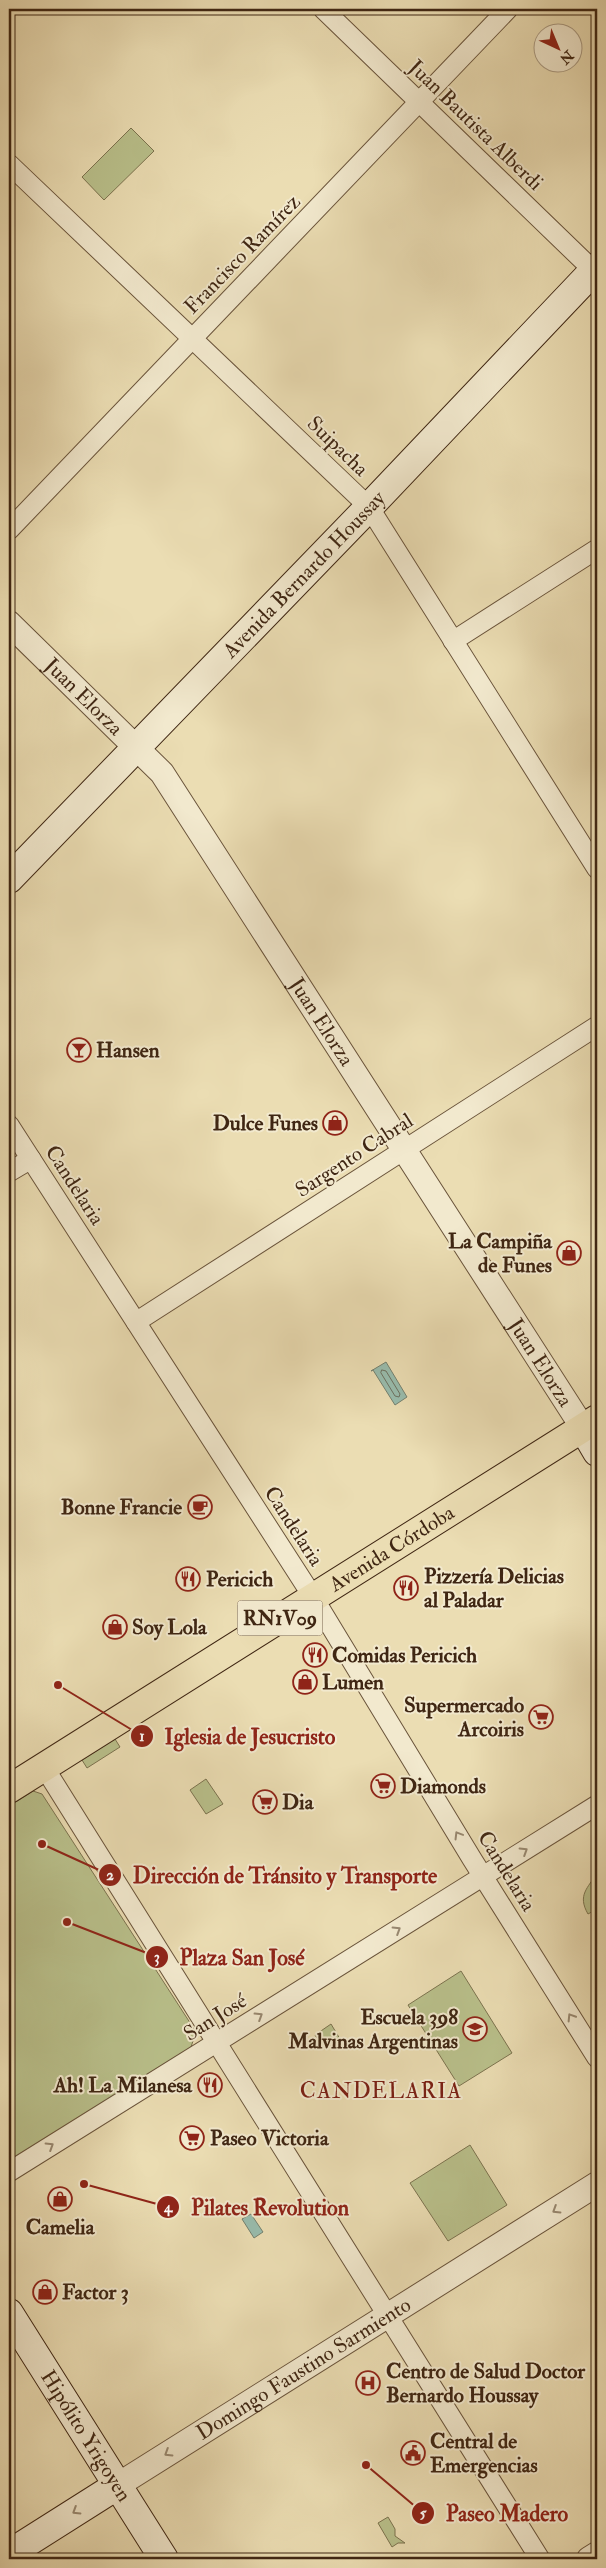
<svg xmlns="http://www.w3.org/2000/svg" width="606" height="2568" font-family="'IM FELL Double Pica',serif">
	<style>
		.green { fill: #b9c08b; stroke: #7c734f }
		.water { fill: #98bcad; stroke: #74806f }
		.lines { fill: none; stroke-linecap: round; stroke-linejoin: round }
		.shore { stroke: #6c7160; stroke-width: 1 }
		.minor-casing { stroke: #6a543b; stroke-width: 21 }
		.tertiary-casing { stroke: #6a543b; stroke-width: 26 }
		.secondary-casing { stroke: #3f2613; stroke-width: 30 }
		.primary-casing { stroke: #3f2613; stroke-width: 30 }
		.minor { stroke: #f2e9ce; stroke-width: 19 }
		.tertiary { stroke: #f2e9ce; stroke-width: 24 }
		.secondary { stroke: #f2e9ce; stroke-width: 28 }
		.primary { stroke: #ebddb3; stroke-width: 28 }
		.oneway { stroke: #988870 }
		.labels { text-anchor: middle; stroke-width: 4; stroke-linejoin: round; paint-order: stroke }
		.shield { fill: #f2e9ce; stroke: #75604b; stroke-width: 1 }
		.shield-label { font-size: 20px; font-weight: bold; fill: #3f2613 }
		.street-label { font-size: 21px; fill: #3f2613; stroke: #f2e9ce }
		.poi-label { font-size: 21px; font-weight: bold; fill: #3f2613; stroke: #f2e9ce; text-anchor: start }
		.neighbourhood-label { font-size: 22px; letter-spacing: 1px; fill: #7a1f14; stroke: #f2e9ce }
		.leader { fill: none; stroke: #8f2418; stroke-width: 2 }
		.callout-dot { fill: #8f2418; stroke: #f2e9ce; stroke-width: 2 }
		.mark-label { font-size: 15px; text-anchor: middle; font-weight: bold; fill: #fff }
		.callout-label { font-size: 22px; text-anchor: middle; font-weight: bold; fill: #8f2418; stroke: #f2e9ce; stroke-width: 4; stroke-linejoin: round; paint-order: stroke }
	</style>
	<rect width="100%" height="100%" fill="#ebddb3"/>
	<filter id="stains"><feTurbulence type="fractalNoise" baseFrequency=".004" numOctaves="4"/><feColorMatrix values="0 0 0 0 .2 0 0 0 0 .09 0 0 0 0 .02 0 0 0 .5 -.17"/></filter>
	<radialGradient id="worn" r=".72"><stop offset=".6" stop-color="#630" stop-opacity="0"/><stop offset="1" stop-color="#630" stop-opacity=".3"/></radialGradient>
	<g class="green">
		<path d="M131,128l23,23 -50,49 -22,-23z"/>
		<path d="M115,1739l5,8 -33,21 -5,-8z"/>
		<path d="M206,1779l17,25 -17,10 -16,-24z"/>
		<path d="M33,1791l9,3 154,238 -5,15 -182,115v-356z"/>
		<path d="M597,1873v36l-9,5c-11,-19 0,-26 9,-41z"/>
		<path d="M461,1971l51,82 -53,33 -51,-81z"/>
		<path d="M331,2024l9,15 -16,10 -9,-14z"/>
		<path d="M470,2145l37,60 -59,36 -38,-58z"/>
		<path d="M388,2517l7,12v7l10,7h-7l-6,4 -14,-24z"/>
	</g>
	<g class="water">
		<path d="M386,1362l21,35 -12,8 -22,-35 -2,1z"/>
		<path d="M251,2214l12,18 -9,6 -12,-19z"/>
	</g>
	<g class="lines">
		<path class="shore" d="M382,1370l4,1 14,23 -1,3 -4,-1 -14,-23z"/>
		<g class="minor-casing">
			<g id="minor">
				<path d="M323,9l274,265"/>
				<path d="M9,164l360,343 228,362"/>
				<path d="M9,530l499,-521"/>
				<path d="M453,641l144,-92"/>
				<path d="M9,1125l304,472 159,262 125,199"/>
				<path d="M9,1172l22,-13"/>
				<path d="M136,1322l461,-296"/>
				<path d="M44,1767l496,792"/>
				<path d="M9,2172l588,-367"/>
			</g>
		</g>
		<g class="tertiary-casing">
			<g id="tertiary">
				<path id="s1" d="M9,623l153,150 421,655"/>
				<path id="s2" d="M118,2485l479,-301"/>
				<path d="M589,2559l8,-5"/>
			</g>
		</g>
		<g class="secondary-casing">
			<g id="secondary">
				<path id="s3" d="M9,879l360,-372 228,-240"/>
				<path d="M583,1428l14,24"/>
				<path id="s4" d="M9,2313l155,246"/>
				<path d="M9,2554l109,-69"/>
			</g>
		</g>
		<g class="primary-casing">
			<g id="primary">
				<path id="s5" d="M9,1789l588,-370"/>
			</g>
		</g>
		<use href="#minor" class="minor"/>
		<use href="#tertiary" class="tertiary"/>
		<use href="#secondary" class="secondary"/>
		<use href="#primary" class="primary"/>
	</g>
	<defs><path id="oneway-chevron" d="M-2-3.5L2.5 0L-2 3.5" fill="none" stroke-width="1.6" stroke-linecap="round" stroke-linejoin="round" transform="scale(1.25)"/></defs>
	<g class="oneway">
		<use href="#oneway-chevron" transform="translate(458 1835) rotate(-121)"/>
		<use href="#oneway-chevron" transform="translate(524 1851) rotate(-32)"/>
		<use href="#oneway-chevron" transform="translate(397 1930) rotate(-32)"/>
		<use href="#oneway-chevron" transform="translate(259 2016) rotate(-32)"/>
		<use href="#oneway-chevron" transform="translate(571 2017) rotate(-122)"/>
		<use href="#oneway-chevron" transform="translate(50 2146) rotate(-32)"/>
		<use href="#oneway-chevron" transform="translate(556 2210) rotate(148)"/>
		<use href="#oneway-chevron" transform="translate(168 2453) rotate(148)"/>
		<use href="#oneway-chevron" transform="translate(76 2511) rotate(148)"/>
	</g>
	<defs>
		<g id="bar-ring" transform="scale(1.25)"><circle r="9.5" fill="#f2e9ce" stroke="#8f2418" stroke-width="1.5"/><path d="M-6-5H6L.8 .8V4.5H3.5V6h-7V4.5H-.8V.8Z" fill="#8f2418"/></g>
		<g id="shop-ring" transform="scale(1.25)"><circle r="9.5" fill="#f2e9ce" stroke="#8f2418" stroke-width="1.5"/><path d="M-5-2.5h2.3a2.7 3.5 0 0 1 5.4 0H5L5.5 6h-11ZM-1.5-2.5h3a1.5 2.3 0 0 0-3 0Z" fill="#8f2418"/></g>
		<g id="cafe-ring" transform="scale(1.25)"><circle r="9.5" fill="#f2e9ce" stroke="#8f2418" stroke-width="1.5"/><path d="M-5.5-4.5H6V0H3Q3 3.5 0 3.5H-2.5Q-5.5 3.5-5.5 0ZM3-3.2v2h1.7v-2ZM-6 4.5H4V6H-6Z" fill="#8f2418"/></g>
		<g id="restaurant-ring" transform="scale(1.25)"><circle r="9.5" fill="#f2e9ce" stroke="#8f2418" stroke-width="1.5"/><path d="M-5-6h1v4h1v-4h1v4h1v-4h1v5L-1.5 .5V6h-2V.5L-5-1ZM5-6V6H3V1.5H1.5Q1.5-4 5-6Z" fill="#8f2418"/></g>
		<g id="supermarket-ring" transform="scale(1.25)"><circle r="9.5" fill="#f2e9ce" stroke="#8f2418" stroke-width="1.5"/><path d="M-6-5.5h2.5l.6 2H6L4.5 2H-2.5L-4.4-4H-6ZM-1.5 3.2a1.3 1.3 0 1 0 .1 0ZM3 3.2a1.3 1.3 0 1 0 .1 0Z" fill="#8f2418"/></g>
		<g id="school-ring" transform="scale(1.25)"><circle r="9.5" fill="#f2e9ce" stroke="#8f2418" stroke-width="1.5"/><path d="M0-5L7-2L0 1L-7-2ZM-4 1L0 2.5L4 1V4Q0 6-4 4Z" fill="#8f2418"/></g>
		<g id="hospital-ring" transform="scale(1.25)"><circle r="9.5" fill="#f2e9ce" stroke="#8f2418" stroke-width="1.5"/><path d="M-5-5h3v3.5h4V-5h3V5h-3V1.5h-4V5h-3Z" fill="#8f2418"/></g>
		<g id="civic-ring" transform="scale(1.25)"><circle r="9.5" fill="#f2e9ce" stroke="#8f2418" stroke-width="1.5"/><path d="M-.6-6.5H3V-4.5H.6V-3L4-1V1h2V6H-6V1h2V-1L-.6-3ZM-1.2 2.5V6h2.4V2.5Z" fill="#8f2418"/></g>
	</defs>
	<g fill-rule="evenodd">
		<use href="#bar-ring" x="79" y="1050"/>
		<use href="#shop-ring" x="335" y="1123"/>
		<use href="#shop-ring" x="569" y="1253"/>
		<use href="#cafe-ring" x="200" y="1507"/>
		<use href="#restaurant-ring" x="188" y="1579"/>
		<use href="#restaurant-ring" x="406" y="1588"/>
		<use href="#shop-ring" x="115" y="1627"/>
		<use href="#restaurant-ring" x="315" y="1655"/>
		<use href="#shop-ring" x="305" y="1682"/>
		<use href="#supermarket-ring" x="541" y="1717"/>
		<use href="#supermarket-ring" x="383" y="1786"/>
		<use href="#supermarket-ring" x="265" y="1802"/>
		<use href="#school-ring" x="475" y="2029"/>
		<use href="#restaurant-ring" x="210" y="2085"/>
		<use href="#supermarket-ring" x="192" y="2138"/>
		<use href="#shop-ring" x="60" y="2199"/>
		<use href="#shop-ring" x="45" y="2292"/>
		<use href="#hospital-ring" x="368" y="2383"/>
		<use href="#civic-ring" x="413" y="2453"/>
	</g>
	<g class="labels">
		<rect class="shield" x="237.5" y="1600.5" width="85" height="35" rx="4"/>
		<g class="shield-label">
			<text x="280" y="1625">RN1V09</text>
		</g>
		<g class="street-label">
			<text transform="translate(476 125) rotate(44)" y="7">Juan Bautista Alberdi</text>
			<text transform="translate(242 254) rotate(-46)" y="7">Francisco Ramírez</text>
			<text transform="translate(338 446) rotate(44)" y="7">Suipacha</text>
			<text dy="7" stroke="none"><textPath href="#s3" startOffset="424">Avenida Bernardo Houssay</textPath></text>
			<text dy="7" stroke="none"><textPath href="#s1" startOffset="105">Juan Elorza</textPath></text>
			<text dy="7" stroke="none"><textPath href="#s1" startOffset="510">Juan Elorza</textPath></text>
			<text transform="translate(354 1155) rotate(-33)" y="7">Sargento Cabral</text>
			<text transform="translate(75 1185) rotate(57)" y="7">Candelaria</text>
			<text dy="7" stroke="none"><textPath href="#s1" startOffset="915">Juan Elorza</textPath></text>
			<text transform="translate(294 1526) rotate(57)" y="7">Candelaria</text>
			<text dy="7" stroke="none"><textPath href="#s5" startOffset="452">Avenida Córdoba</textPath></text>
			<text transform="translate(507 1871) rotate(58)" y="7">Candelaria</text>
			<text transform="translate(215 2017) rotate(-32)" y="7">San José</text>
			<text dy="7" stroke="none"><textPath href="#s2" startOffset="219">Domingo Faustino Sarmiento</textPath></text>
			<text dy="7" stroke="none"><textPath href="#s4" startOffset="145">Hipólito Yrigoyen</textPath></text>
		</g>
		<g class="poi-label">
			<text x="96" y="1057">Hansen</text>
			<text x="318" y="1130" text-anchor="end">Dulce Funes</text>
			<text x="552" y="1248" text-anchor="end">La Campiña<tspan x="552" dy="24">de Funes</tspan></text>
			<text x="182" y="1514" text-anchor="end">Bonne Francie</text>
			<text x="424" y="1583">Pizzería Delicias<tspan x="424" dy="24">al Paladar</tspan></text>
			<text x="206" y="1586">Pericich</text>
			<text x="132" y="1634">Soy Lola</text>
			<text x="332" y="1662">Comidas Pericich</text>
			<text x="322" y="1689">Lumen</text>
			<text x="524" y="1712" text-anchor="end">Supermercado<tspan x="524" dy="24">Arcoiris</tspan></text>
			<text x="400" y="1793">Diamonds</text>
			<text x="282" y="1809">Dia</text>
			<text x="458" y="2024" text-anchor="end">Escuela 398<tspan x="458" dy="24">Malvinas Argentinas</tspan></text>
			<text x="192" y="2092" text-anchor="end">Ah! La Milanesa</text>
			<text x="210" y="2145">Paseo Victoria</text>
			<text x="60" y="2234" text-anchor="middle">Camelia</text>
			<text x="62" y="2299">Factor 3</text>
			<text x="386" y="2378">Centro de Salud Doctor<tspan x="386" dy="24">Bernardo Houssay</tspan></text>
			<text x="430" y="2448">Central de<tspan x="430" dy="24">Emergencias</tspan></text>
		</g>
		<g class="neighbourhood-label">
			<text x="381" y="2098">CANDELARIA</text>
		</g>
	</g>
	<path class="leader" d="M58 1685L142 1736M42 1844L110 1875M67 1922L157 1957M84 2184L168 2207M366 2465L423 2513"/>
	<g class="callout-dot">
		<circle cx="58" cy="1685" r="5"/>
		<circle cx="42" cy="1844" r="5"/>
		<circle cx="67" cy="1922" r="5"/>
		<circle cx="84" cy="2184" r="5"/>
		<circle cx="366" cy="2465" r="5"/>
		<circle cx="142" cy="1736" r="12"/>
		<circle cx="110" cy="1875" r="12"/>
		<circle cx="157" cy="1957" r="12"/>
		<circle cx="168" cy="2207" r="12"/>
		<circle cx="423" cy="2513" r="12"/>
	</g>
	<g class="mark-label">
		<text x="142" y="1741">1</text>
		<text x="110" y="1880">2</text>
		<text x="157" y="1962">3</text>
		<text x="168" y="2212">4</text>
		<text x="423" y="2518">5</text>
	</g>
	<g class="callout-label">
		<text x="250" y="1744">Iglesia de Jesucristo</text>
		<text x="285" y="1883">Dirección de Tránsito y Transporte</text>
		<text x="242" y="1965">Plaza San José</text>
		<text x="270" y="2215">Pilates Revolution</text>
		<text x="507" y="2521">Paseo Madero</text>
	</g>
	<rect width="606" height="2568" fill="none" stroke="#ebddb3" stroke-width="30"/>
	<rect x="10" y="10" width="586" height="2548" fill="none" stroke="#3f2613" stroke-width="2.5"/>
	<rect x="15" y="15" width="576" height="2538" fill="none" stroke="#3f2613"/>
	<g transform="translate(558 48) rotate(136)"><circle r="24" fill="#f2e9ce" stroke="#aa9b83"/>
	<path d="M0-4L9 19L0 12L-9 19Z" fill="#8f2418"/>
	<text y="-8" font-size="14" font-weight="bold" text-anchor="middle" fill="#3f2613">N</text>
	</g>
	<rect width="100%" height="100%" filter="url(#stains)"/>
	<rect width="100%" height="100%" fill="url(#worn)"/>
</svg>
